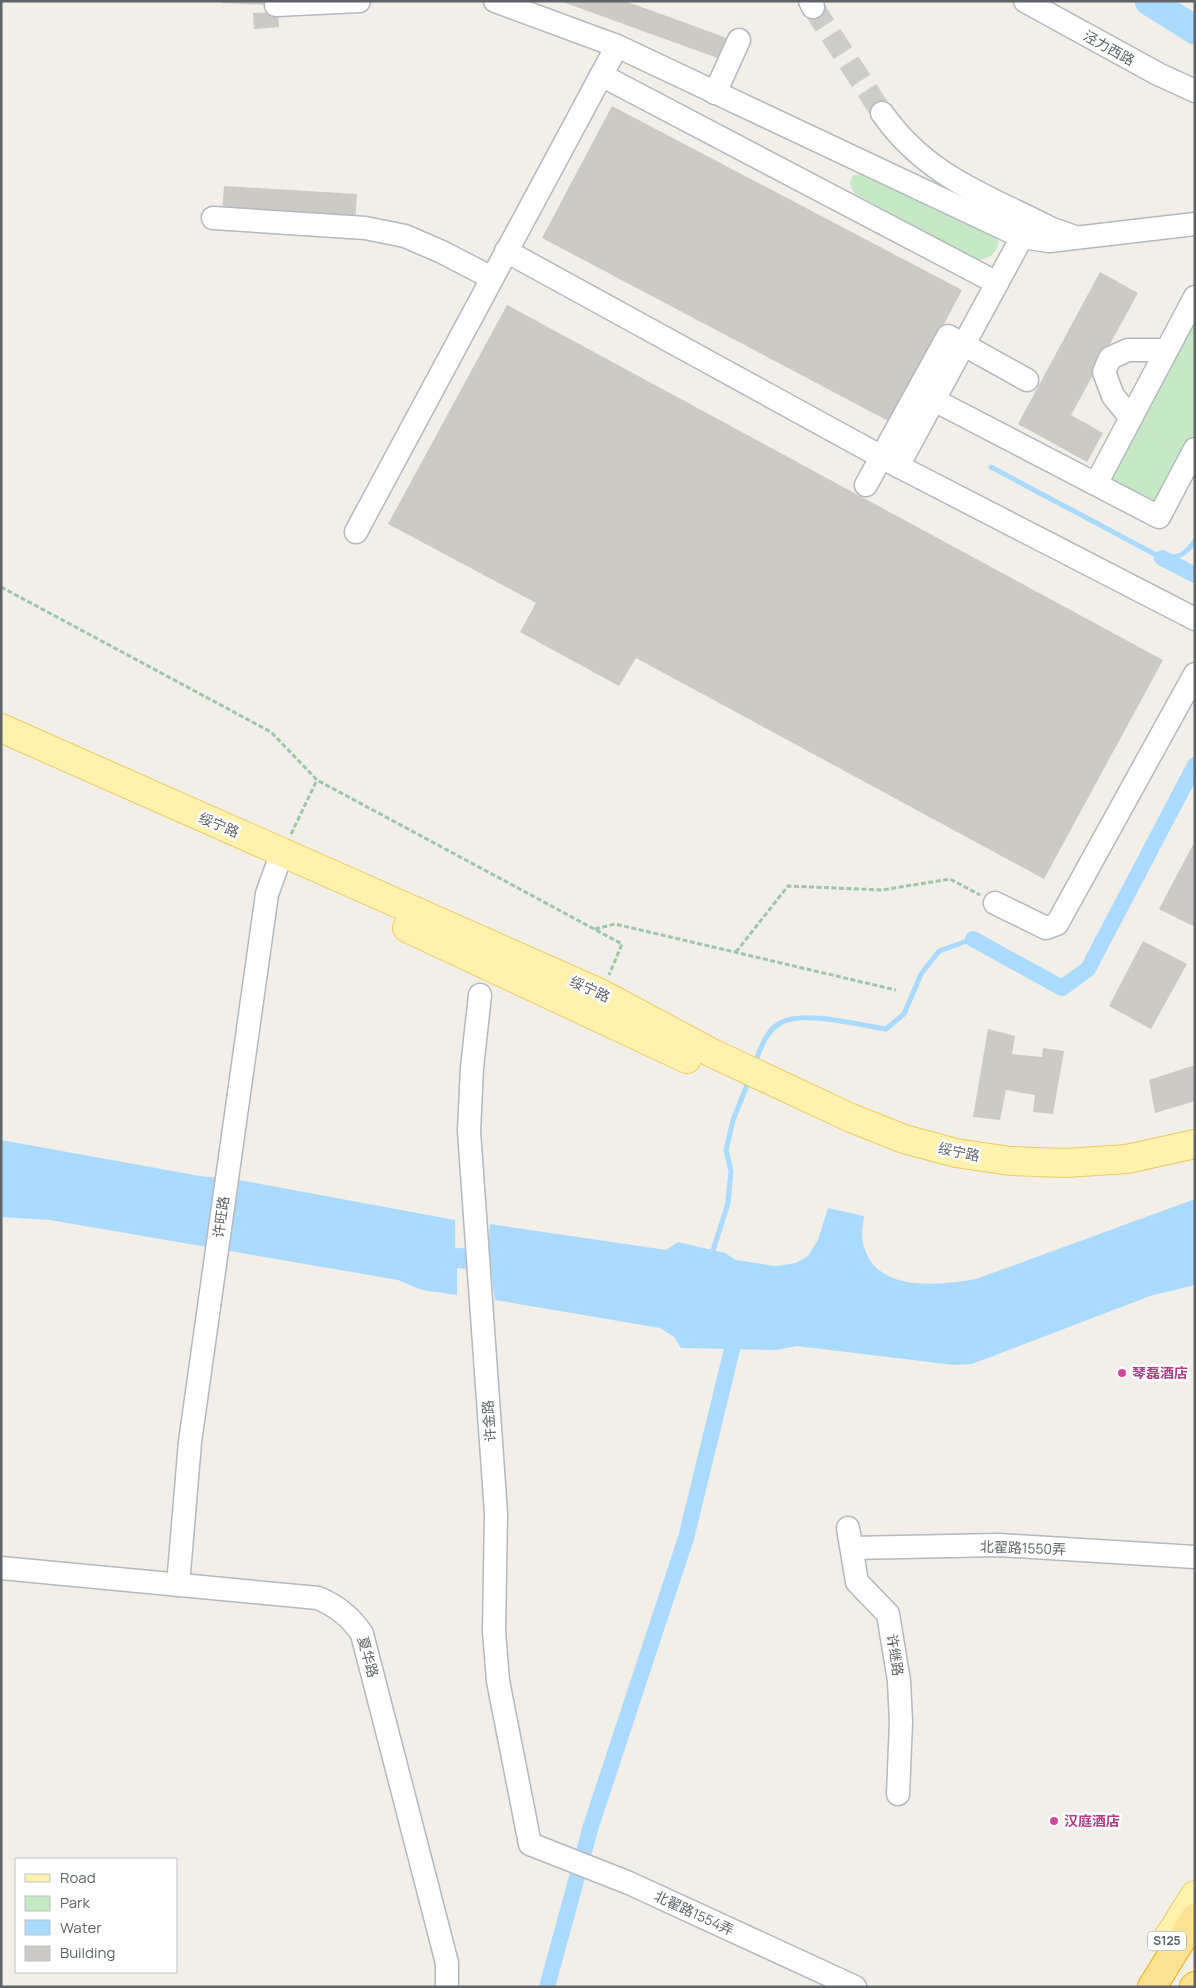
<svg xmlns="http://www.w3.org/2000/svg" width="1196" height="1988" font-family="Manrope,'Noto Sans SC',sans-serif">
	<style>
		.green { fill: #c5e8c5 }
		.water { fill: #aadaff }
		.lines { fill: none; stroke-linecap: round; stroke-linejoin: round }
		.stream { stroke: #aadaff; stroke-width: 5 }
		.canal { stroke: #aadaff; stroke-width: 16 }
		.river { stroke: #aadaff; stroke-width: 29 }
		.building { fill: #cccac5 }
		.minor-tunnel { stroke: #ccccc8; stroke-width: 22; stroke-dasharray: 22 11; stroke-linecap: butt }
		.minor-casing { stroke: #b5b8bc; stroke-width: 25 }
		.major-casing { stroke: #f2c960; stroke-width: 30 }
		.highway-casing { stroke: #f9ab00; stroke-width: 30 }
		.path { stroke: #9cc7a9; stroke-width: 3; stroke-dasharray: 5 2.5; stroke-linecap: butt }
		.minor { stroke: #fff; stroke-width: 22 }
		.major { stroke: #fff2af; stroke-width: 28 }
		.highway { stroke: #fde293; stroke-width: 28 }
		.hotel-dot { fill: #d1479c; stroke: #fff; stroke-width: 2 }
		.labels { text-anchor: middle; stroke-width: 5; stroke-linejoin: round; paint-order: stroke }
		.shield { fill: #fff; stroke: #8f9295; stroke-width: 1 }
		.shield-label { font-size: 12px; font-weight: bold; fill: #5f6368 }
		.street-label { font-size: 14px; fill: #5f6368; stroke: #fff }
		.hotel-label { font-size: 14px; font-weight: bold; fill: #b23c85; stroke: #fff; text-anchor: start }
	</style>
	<rect width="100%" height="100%" fill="#f1efe8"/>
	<g class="green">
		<path d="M865,174l128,59 6,9c-4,15 -11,16 -25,19l-120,-68 -4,-10 3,-8z"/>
		<path d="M1195,320v112l-38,71 -47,-25z"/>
	</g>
	<path class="water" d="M1,1140l199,36 45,5 210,39v28l33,1 2,-25 176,26 12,-8 47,11 11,7 40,6 20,-3 12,-7 10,-16 10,-32 36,8c-1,8 -3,19 -1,27 11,51 76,42 113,36l219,-80v86l-45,11 -178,68 -18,1 -157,-19 -21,4 -95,-2 -7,-11 -14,-9 -165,-28 -4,-29 -34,-3v27l-35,-5 -24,-10 -348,-60 -49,-3z"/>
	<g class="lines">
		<g class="stream">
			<path d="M991,467l171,91c15,0 25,-3 33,-18"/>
			<path d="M754,1065c6,-15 11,-33 26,-42 23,-13 79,2 106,6l18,-15 17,-40 18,-23 34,-12"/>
			<path d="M711,1257l17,-54 3,-32 -5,-21 7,-30 16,-40"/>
		</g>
		<g class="canal">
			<path d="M1162,558l33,17"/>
			<path d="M973,939l89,49 26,-19 107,-204"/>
			<path d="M547,1987l44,-161 95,-288 51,-209"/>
		</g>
		<path class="river" d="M1149,1l46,29"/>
	</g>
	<g class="building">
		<path d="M222,1h49v4l-49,-2z"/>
		<path d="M560,1h65l102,37 -7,21z"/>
		<path d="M278,12l1,15 -25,2 -1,-16z"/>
		<path d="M612,106l350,184 -70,133 -350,-185z"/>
		<path d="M224,186l133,8 -2,29 -133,-8z"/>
		<path d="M1100,272l38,21 -67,122 32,18 -16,29 -69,-38z"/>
		<path d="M507,305l656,355 -119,219 -408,-221 -17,28 -99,-54 16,-29 -148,-79z"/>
		<path d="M1195,841v86l-36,-18z"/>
		<path d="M1143,941l44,23 -36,65 -42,-23z"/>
		<path d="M988,1029l27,7 -3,18 30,3 1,-9 21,3 -11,63 -20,-2 2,-17 -29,-5 -6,30 -27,-3z"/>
		<path d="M1195,1065v36l-40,12 -6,-33z"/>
	</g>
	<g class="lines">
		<path class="minor-tunnel" d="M813,7l69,106"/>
		<g class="minor-casing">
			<g id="minor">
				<path d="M495,1l122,45 405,191 27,4 146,-17"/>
				<path d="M810,1l3,6"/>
				<path d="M1025,1l133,73 37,17"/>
				<path d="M276,5l83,-4"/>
				<path d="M601,75l396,208"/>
				<path d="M715,93l24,-53"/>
				<path d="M882,113c45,64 104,82 170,116l20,7"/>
				<path d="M213,218l152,10 40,8 37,16 50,26"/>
				<path d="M506,251l392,215 297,153"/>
				<path d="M934,400l225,117 36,-68"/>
				<path d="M1131,418l-18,-22 -9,-24 6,-14 18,-8h38"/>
				<path d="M898,466l124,-229"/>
				<path d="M1096,484l99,-187"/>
				<path d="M866,485l82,-149 79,44"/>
				<path d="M356,532l261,-486"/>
				<path d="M995,903l51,25 11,-4 138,-250"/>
				<path d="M480,995l-8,73 -3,63 27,382 -2,118 4,50 32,163 99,39 226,104"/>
				<path d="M848,1528l9,54 31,32 11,67 2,41 -3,72"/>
				<path d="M852,1548l147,-3 196,12"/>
				<path d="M1,1568l317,30c19,8 33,19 44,36l85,329v24"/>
				<path d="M178,1585l12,-143 77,-548 15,-42"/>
			</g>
		</g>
		<g class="major-casing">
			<g id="major">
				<path d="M1,728l599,265 112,60 139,65 53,21 52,14 54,8 56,2 61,-4 68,-15"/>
				<path d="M407,928l280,131"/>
				<path d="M1168,1938l27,-43"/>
			</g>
		</g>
		<g class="highway-casing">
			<g id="highway">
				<path d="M1152,1987l43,-69"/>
				<path d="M1194,1987l1,-1"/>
			</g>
		</g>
		<g class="path">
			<path d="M1,587l270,145 46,48 305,164 -13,31"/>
			<path d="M291,834l26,-54"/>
			<path d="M595,929l20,-5 281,66"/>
			<path d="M736,952l52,-66 94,4 68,-11 30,16"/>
		</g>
		<use href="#minor" class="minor"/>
		<use href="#major" class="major"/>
		<use href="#highway" class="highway"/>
	</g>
	<g class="hotel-dot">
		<circle cx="1122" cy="1373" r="5"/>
		<circle cx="1054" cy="1821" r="5"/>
	</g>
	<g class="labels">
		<rect class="shield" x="1148" y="1931.5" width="38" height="19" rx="4"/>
		<g class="shield-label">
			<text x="1167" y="1945">S125</text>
		</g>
		<g class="street-label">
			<text transform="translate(1109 48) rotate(29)" y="5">泾力西路</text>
			<text transform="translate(219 825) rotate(23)" y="5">绥宁路</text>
			<text transform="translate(590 989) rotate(25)" y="5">绥宁路</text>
			<text transform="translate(959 1152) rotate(12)" y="5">绥宁路</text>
			<text transform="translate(221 1217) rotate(-82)" y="5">许旺路</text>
			<text transform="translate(489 1421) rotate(-94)" y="5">许金路</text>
			<text transform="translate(1023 1548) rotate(2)" y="5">北翟路1550弄</text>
			<text transform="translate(895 1655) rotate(81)" y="5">许继路</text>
			<text transform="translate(368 1657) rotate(74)" y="5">夏华路</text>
			<text transform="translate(694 1913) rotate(25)" y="5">北翟路1554弄</text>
		</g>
		<g class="hotel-label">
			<text x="1132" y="1378">琴磊酒店</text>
			<text x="1064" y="1826">汉庭酒店</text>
		</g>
	</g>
	<rect width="1196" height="1988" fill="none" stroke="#5f6368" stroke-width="5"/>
	<rect x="15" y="1858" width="162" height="115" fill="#ffffff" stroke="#bfc1c3"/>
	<rect x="25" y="1874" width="25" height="8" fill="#fff2af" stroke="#bfc1c3"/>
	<text x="60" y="1883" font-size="15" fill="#5f6368">Road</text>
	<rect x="25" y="1896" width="25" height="15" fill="#c5e8c5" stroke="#bfc1c3"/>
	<text x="60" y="1908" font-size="15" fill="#5f6368">Park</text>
	<rect x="25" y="1920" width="25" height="15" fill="#aadaff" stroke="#bfc1c3"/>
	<text x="60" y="1933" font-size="15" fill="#5f6368">Water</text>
	<rect x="25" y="1946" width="25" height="15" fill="#cccac5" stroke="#bfc1c3"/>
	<text x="60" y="1958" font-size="15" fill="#5f6368">Building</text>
</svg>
